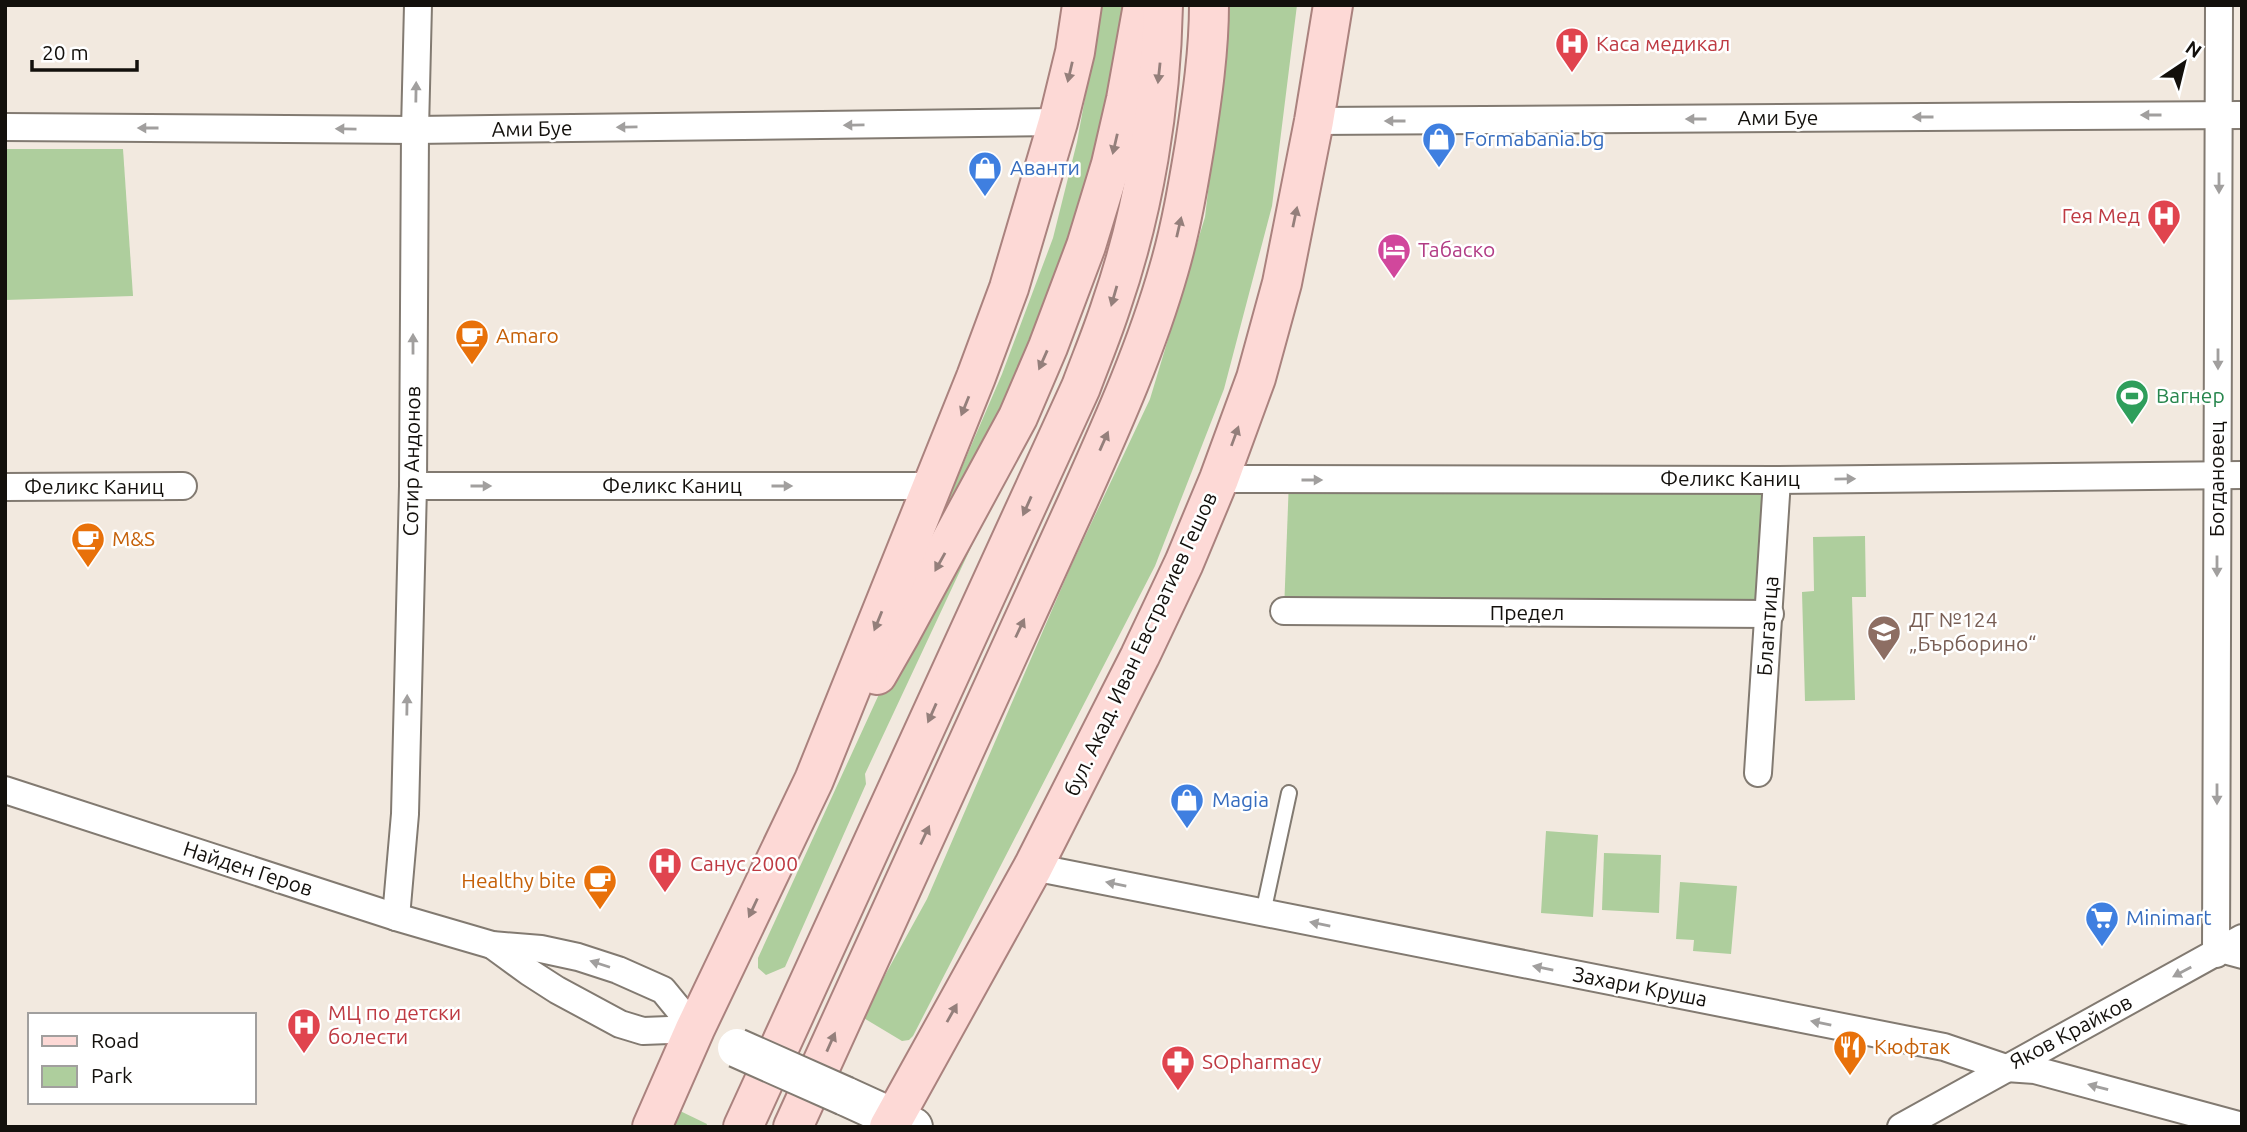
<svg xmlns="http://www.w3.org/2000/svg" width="2247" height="1132" font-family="Ubuntu,sans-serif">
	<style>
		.green { fill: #aece9d }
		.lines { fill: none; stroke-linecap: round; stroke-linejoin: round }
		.lane-casing { stroke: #827a71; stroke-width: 18 }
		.street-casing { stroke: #827a71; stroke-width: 30 }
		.secondary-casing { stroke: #827a71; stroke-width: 42 }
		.primary-casing { stroke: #aa827e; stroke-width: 42 }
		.lane { stroke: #fff; stroke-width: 14 }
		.street { stroke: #fff; stroke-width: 26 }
		.secondary { stroke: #fff; stroke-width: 38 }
		.primary { stroke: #fdd9d6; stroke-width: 38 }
		.secondary-bridge-casing { stroke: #827a71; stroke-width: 42; stroke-linecap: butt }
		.secondary-bridge { stroke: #fff; stroke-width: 38 }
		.oneway { fill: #947f7b }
		.oneway2 { fill: #a19f9e }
		.labels { text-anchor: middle; stroke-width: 5; stroke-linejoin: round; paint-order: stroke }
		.health-label { font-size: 21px; fill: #be3a42; stroke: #fff; text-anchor: start }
		.street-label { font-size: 21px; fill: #13100c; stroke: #fff }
		.shop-label { font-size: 21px; fill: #366cbe; stroke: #fff; text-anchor: start }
		.hotel-label { font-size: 21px; fill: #b23c85; stroke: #fff; text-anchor: start }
		.food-label { font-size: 21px; fill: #c56008; stroke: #fff; text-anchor: start }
		.leisure-label { font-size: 21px; fill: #27864d; stroke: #fff; text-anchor: start }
		.education-label { font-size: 21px; fill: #785e54; stroke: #fff; text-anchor: start }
	</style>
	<rect width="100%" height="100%" fill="#f2e9df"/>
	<g class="green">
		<path d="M1102,5h27l-30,152 -58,160 -37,83 3,7 -73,125 68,-158 51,-136 24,-96z"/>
		<path d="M1230,5h67l-25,201 -48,183 -69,177 -242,470 -4,4 -7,1 -40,-24 65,-118 144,-333 79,-167 55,-182z"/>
		<path d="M123,149l10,147 -128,4v-151z"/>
		<path d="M1003,479l-138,295 1,10 -81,183 -19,8 -8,-7v-10l122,-266z"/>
		<path d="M1289,480h488l-7,134 -486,-3z"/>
		<path d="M1865,536l1,61h-14l3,103 -50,1 -3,-109 12,-1 -1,-54z"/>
		<path d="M1546,831l52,4 -5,82 -52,-4z"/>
		<path d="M1604,853l57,2 -2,58 -57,-3z"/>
		<path d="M1680,882l57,4 -6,68 -38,-3 1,-11 -18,-1z"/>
		<path d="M676,1109l31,15 -1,3h-38z"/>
	</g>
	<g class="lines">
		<g class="lane-casing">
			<g id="lane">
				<path d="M1263,913l26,-120"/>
				<path d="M2216,954l26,7"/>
			</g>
		</g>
		<g class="street-casing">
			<g id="street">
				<path d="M1314,121l928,-6"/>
				<path d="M5,127l410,3 643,-8"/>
				<path d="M1219,479l558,1 465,-5"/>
				<path d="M413,486h519"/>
				<path d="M5,487l178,-1"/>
				<path d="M1284,611l486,3"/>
				<path d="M1758,773l19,-293"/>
				<path d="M5,790l391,127 96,28 49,4 37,8 40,13 45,20 32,39"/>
				<path d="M1033,867l911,180 62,21 29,2 207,56"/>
				<path d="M396,917l9,-103 8,-328 2,-356 3,-125"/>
				<path d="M492,945l37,27 28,18 63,34 23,7 52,-2"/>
				<path d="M2216,954l3,-949"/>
				<path d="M1901,1127l341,-189"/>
			</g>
		</g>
		<g class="secondary-casing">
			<path id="secondary" d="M845,1096l68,31"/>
		</g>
		<g class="primary-casing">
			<g id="primary">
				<path d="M877,675l24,-42 117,-216 30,-70 38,-101 25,-82 15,-65 17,-94"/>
				<path d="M652,1127l43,-98 119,-249 162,-403 33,-89 49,-166 17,-70 7,-47"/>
				<path d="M743,1127l338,-740c10,-27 21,-53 30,-81 33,-95 50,-200 52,-301"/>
				<path d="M793,1127l284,-624c34,-76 69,-153 92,-234 12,-41 19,-83 26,-125 7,-46 14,-93 14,-139"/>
				<path d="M889,1127l144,-260 107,-211 44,-93 35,-84 37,-101 26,-95 32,-162 19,-116"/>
			</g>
		</g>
		<use href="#lane" class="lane"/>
		<use href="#street" class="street"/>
		<use href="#secondary" class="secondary"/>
		<use href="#primary" class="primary"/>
		<g class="secondary-bridge-casing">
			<path id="secondary-bridge" d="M737,1048l108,48"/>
		</g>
		<use href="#secondary-bridge" class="secondary-bridge"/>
	</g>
	<defs><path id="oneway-solid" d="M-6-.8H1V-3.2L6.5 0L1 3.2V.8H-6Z" transform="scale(1.75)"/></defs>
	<g class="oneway">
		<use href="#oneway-solid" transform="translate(1070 72) rotate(103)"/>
		<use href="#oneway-solid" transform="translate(1159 73) rotate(96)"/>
		<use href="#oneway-solid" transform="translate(1115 144) rotate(103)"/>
		<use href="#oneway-solid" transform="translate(1295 217) rotate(-78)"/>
		<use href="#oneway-solid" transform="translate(1179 227) rotate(-77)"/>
		<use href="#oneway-solid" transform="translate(1114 296) rotate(106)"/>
		<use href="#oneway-solid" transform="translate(1043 360) rotate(114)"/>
		<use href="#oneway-solid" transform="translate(965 406) rotate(112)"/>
		<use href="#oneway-solid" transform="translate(1235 436) rotate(-70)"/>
		<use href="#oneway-solid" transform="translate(1104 441) rotate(-66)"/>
		<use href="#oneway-solid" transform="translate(1027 506) rotate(114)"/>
		<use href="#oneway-solid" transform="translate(940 562) rotate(119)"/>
		<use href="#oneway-solid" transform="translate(878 621) rotate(112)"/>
		<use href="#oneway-solid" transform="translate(1020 628) rotate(-65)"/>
		<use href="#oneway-solid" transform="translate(932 713) rotate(114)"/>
		<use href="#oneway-solid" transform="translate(925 835) rotate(-65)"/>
		<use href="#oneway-solid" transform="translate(753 908) rotate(115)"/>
		<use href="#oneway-solid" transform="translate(952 1013) rotate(-61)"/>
		<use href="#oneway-solid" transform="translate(831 1042) rotate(-66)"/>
	</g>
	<g class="oneway2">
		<use href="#oneway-solid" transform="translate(416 92) rotate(-89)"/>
		<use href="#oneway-solid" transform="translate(2151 115) rotate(180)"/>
		<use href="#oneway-solid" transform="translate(1923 117) rotate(180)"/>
		<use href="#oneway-solid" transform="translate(1696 119) rotate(180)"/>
		<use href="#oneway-solid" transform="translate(1395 121) rotate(180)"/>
		<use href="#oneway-solid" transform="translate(854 125) rotate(179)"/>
		<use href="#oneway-solid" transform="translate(627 127) rotate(179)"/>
		<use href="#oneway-solid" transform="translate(148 128) rotate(-180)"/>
		<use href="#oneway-solid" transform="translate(346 129) rotate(-179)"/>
		<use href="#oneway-solid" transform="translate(2219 183) rotate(90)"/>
		<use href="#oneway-solid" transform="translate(413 344) rotate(-90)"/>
		<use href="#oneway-solid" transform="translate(2218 359) rotate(90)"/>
		<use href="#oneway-solid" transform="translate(1845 479) rotate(-1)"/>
		<use href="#oneway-solid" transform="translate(1312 480)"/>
		<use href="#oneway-solid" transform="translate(481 486)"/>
		<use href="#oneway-solid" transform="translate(782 486)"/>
		<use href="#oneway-solid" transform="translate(2217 566) rotate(90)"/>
		<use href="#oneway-solid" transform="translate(407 705) rotate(-89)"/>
		<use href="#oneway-solid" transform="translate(2217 794) rotate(90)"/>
		<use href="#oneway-solid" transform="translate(1116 884) rotate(-169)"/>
		<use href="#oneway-solid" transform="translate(1320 924) rotate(-169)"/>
		<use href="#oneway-solid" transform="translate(600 964) rotate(-162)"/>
		<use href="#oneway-solid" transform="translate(1543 968) rotate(-169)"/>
		<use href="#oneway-solid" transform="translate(2182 972) rotate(152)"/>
		<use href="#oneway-solid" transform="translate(1821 1023) rotate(-169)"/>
		<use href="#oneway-solid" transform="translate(2098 1087) rotate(-165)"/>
	</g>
	<defs>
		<g id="hospital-pin" transform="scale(1.75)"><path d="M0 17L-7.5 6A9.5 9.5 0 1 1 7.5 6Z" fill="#e0444e" stroke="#fff"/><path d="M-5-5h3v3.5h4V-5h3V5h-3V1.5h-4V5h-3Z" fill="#fff"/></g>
		<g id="shop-pin" transform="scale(1.75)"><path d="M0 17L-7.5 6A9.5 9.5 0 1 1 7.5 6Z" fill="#3f7fe0" stroke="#fff"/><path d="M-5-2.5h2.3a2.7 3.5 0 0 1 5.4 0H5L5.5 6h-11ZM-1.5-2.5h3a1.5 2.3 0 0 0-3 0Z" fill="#fff"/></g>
		<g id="hotel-pin" transform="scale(1.75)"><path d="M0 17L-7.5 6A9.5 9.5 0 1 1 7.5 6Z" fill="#d1479c" stroke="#fff"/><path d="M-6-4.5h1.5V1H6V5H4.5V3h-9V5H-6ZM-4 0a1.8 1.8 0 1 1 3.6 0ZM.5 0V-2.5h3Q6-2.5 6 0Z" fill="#fff"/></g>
		<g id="cafe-pin" transform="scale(1.75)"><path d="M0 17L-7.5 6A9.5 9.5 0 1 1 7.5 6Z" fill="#e8710a" stroke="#fff"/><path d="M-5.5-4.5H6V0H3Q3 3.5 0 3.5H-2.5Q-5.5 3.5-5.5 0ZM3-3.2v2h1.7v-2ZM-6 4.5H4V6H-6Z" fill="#fff"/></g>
		<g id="stadium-pin" transform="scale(1.75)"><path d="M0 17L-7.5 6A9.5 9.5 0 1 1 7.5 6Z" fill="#2e9e5b" stroke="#fff"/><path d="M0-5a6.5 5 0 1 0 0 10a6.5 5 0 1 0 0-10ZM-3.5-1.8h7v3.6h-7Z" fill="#fff"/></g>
		<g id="school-pin" transform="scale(1.75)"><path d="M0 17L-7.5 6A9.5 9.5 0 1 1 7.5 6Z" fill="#8d6e63" stroke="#fff"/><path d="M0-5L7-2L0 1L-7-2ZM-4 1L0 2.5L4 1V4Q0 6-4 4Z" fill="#fff"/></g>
		<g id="supermarket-pin" transform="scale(1.75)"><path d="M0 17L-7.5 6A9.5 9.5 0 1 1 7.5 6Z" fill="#3f7fe0" stroke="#fff"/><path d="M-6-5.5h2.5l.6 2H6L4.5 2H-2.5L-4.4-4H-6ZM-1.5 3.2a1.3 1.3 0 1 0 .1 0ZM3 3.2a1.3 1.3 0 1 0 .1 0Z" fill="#fff"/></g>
		<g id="restaurant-pin" transform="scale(1.75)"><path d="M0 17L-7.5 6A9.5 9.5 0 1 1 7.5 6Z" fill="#e8710a" stroke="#fff"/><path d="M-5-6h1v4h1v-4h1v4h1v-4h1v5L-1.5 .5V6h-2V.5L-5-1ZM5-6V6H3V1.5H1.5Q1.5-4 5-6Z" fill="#fff"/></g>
		<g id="pharmacy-pin" transform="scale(1.75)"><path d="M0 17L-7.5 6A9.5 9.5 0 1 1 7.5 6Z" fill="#e0444e" stroke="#fff"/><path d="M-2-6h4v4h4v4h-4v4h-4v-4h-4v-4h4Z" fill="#fff"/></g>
	</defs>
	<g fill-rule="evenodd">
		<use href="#hospital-pin" x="1572" y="44"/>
		<use href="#shop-pin" x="1439" y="139"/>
		<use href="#shop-pin" x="985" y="168"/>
		<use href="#hospital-pin" x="2164" y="216"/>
		<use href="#hotel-pin" x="1394" y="250"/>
		<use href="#cafe-pin" x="472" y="336"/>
		<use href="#stadium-pin" x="2132" y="396"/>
		<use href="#cafe-pin" x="88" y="539"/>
		<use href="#school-pin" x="1884" y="632"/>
		<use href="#shop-pin" x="1187" y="800"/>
		<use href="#hospital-pin" x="665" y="864"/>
		<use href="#cafe-pin" x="600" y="881"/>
		<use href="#supermarket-pin" x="2102" y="918"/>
		<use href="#hospital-pin" x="304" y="1025"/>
		<use href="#restaurant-pin" x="1850" y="1047"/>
		<use href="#pharmacy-pin" x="1178" y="1062"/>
	</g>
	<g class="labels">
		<g class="health-label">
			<text x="1596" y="51">Каса медикал</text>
			<text x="2140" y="223" text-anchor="end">Гея Мед</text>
			<text x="690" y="871">Санус 2000</text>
			<text x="328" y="1020">МЦ по детски<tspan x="328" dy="24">болести</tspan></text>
			<text x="1202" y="1069">SOpharmacy</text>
		</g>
		<g class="street-label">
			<text x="1778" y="125">Ами Буе</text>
			<text transform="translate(532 129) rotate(-1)" y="7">Ами Буе</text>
			<text transform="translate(412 461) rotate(-89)" y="7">Сотир Андонов</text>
			<text x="1730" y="486">Феликс Каниц</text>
			<text transform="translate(2217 479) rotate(-90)" y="7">Богдановец</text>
			<text x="672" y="493">Феликс Каниц</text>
			<text x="94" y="494">Феликс Каниц</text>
			<text x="1527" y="620">Предел</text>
			<text transform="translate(1768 626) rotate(-86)" y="7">Благатица</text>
			<text transform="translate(1141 644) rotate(-65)" y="7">бул. Акад. Иван Евстратиев Гешов</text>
			<text transform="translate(248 869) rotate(18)" y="7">Найден Геров</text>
			<text transform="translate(1640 987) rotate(11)" y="7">Захари Круша</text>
			<text transform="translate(2071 1032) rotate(-28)" y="7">Яков Крайков</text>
		</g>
		<g class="shop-label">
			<text x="1464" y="146">Formabania.bg</text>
			<text x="1010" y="175">Аванти</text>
			<text x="1212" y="807">Magia</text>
			<text x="2126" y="925">Minimart</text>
		</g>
		<g class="hotel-label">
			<text x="1418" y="257">Табаско</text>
		</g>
		<g class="food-label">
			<text x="496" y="343">Amaro</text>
			<text x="112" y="546">M&amp;S</text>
			<text x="576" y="888" text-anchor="end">Healthy bite</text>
			<text x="1874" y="1054">Кюфтак</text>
		</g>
		<g class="leisure-label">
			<text x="2156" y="403">Вагнер</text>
		</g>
		<g class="education-label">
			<text x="1909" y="627">ДГ №124<tspan x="1909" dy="24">„Бърборино“</tspan></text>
		</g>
	</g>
	<rect width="2247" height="1132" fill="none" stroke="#13100c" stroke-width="14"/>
	<rect x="28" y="1013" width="228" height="91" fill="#ffffff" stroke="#a19f9e" stroke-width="2"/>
	<rect x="42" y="1036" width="35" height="10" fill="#fdd9d6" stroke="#a19f9e" stroke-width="2"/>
	<text x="91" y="1048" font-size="21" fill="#13100c">Road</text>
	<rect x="42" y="1066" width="35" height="21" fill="#aece9d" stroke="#a19f9e" stroke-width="2"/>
	<text x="91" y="1083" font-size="21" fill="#13100c">Park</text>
	<g transform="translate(2184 63) rotate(35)" stroke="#ffffff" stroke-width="5" paint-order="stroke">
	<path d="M0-5L12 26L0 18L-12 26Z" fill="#13100c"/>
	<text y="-10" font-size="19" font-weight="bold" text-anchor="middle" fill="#13100c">N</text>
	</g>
	<path d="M32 60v10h105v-10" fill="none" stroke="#13100c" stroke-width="3.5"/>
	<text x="42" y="60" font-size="21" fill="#13100c" stroke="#ffffff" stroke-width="5" paint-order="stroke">20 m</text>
</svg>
